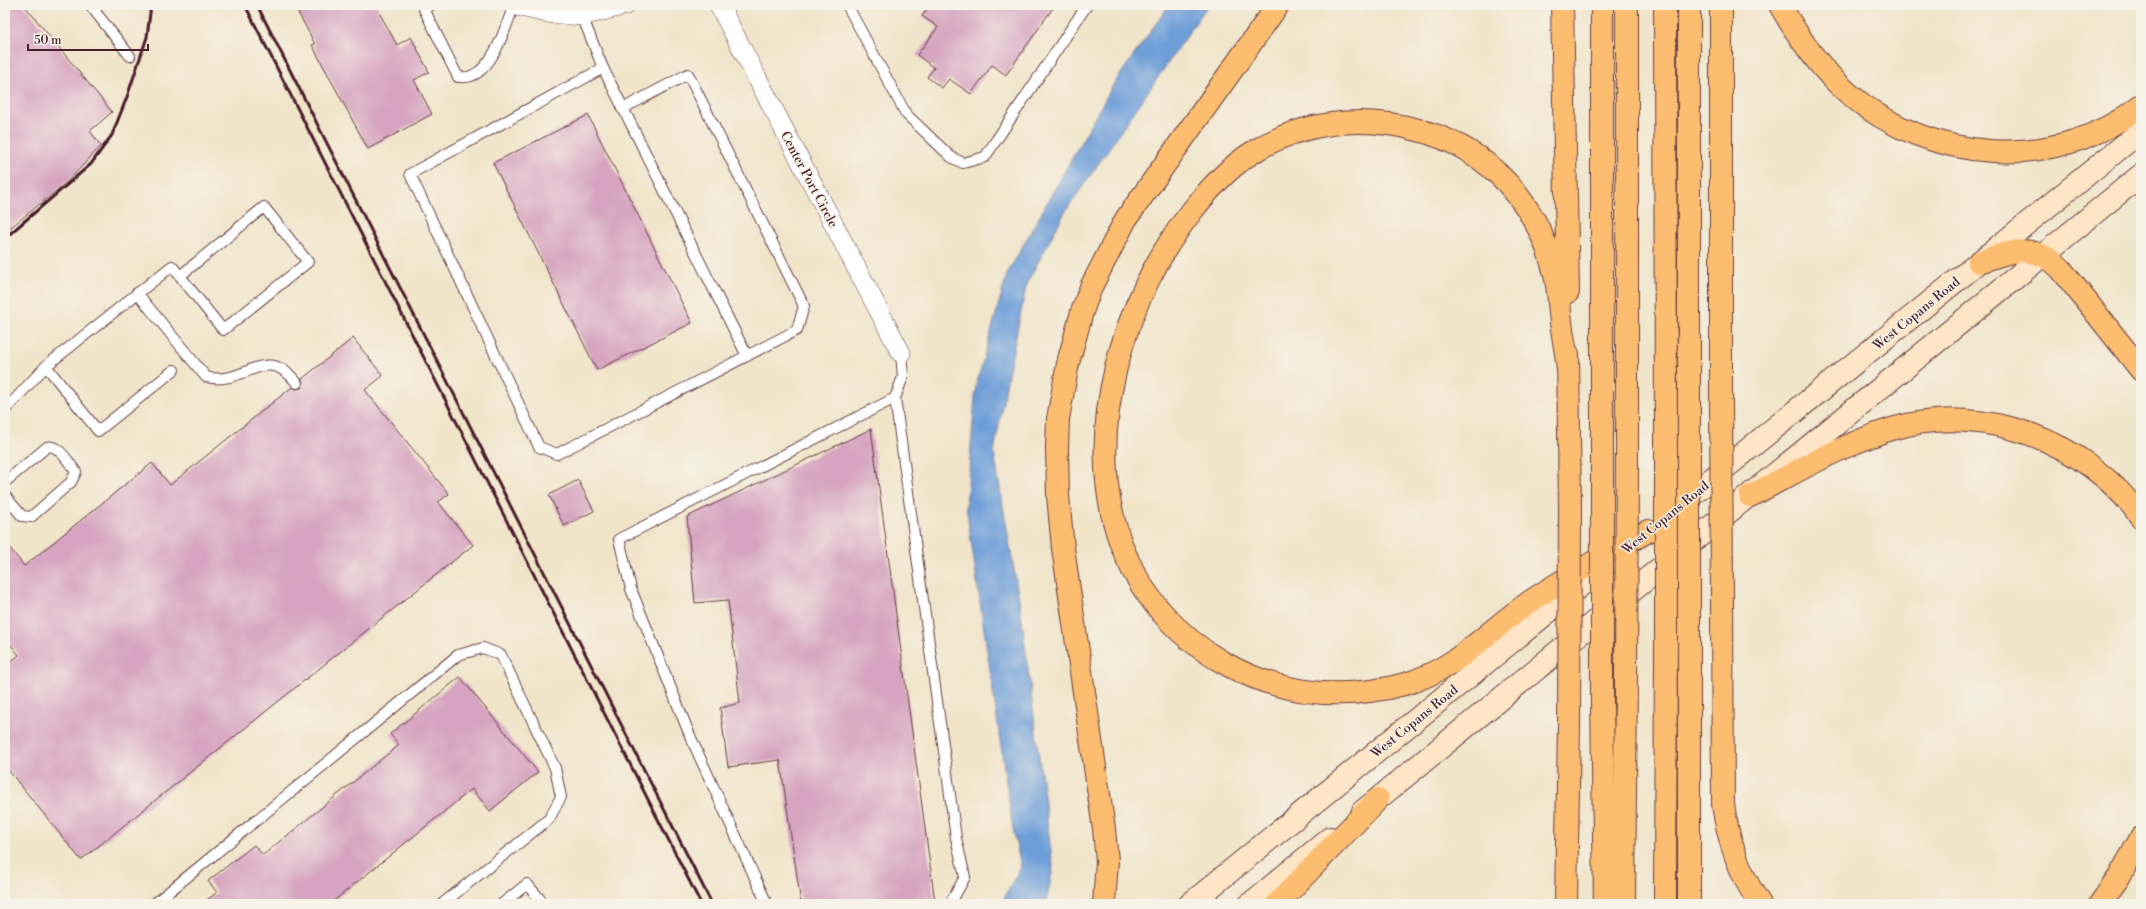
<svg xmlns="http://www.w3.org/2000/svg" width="2146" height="909" font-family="'Libre Bodoni',serif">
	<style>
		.water { fill: #6e9ed8; stroke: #5c5e82 }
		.building { fill: #d6a4c0 }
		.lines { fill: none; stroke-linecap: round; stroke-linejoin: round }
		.service-casing { stroke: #633d43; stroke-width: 12 }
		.minor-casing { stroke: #633d43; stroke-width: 20 }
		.secondary-casing { stroke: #633d43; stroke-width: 24 }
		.motorway-casing { stroke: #633d43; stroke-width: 24 }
		.service { stroke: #fff; stroke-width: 10 }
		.minor { stroke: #fff; stroke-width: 19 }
		.secondary { stroke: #fee5c5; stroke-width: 22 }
		.motorway { stroke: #fcbd6f; stroke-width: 22 }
		.rail { stroke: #4a1f2b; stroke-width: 3 }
		.motorway-bridge-casing { stroke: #633d43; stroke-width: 24; stroke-linecap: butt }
		.motorway-bridge { stroke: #fcbd6f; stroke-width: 22 }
		.labels { text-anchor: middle; stroke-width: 3; stroke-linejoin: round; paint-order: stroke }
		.street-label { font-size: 13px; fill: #4a1f2b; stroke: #f7f3e8 }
	</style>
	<rect width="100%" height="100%" fill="#f7f3e8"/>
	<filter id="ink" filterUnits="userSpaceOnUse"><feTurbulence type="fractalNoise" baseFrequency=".025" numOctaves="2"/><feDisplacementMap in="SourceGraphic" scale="8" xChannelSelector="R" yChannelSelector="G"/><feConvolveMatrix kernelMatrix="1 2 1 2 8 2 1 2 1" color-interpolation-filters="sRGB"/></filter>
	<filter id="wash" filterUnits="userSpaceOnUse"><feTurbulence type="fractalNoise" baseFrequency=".012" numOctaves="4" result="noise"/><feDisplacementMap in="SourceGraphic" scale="16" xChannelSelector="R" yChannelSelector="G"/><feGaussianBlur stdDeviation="0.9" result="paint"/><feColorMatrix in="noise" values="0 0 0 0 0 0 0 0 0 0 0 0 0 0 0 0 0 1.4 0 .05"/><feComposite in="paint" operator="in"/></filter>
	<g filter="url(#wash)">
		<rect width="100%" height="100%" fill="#f0e4c9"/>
		<path class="water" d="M1169,5h39l-143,207 -38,71 -20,97 -13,73 26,152 33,262 -7,37h-45l20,-37 -8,-38 -47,-323 10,-120 31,-112 106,-189z"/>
		<g id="blocks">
			<g class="building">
				<path d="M5,5h19l88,107 -22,19 11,15 -34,36 -62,50z"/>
				<path d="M294,5h81l22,40 14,-8 18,35 -15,8 18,34 -64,35 -56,-104 3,-1z"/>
				<path d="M930,5h125l-49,70 -14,-10 -21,29 -22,-15 -7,9 -15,-11 7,-9 -17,-13 21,-28 -16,-11z"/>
				<path d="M588,115l104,208 -95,47 -104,-207z"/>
				<path d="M353,338l30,38 -18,14 84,104 -11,8 35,43 -392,315 -76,-94v-100l14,-11 -14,-17v-96l19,24 128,-103 18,22 122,-98 4,2 5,-1 2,-4 -1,-5z"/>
				<path d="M871,429l64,473 -11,2h-123l-21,-144 -52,7 -8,-59 20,-5 -12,-103 -33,3 -8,-86z"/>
				<path d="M578,480l16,31 -30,15 -15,-31z"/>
				<path d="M460,677l78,95 -48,39 -18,-22 -142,115h-128l15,-12 -9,-11 46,-36 9,10 136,-110 -9,-11z"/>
			</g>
		</g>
	</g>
	<g filter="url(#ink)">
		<use href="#blocks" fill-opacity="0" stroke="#633d43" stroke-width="1"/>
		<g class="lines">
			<g class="service-casing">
				<g id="service">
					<path d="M90,5l40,51"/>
					<path d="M431,5l-7,4 34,68c4,0 9,1 13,-1 23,-8 35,-50 43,-71"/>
					<path d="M847,5l59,109 45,43 12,6 22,-6 102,-152"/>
					<path d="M582,16l21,52 -193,106 129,273 18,7 240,-124 7,-24 -116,-232 -66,35"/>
					<path d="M603,68l144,288"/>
					<path d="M137,293l69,84c40,10 58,-35 91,6"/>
					<path d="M901,353l2,24 -8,21 61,440 9,39 -15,27"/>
					<path d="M46,366l52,65 76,-61"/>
					<path d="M5,410l41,-44 126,-100 51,64 85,-68 -44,-55 -84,69"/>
					<path d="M5,482l42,-35c11,-4 22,16 29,25l-5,10 -40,35 -9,-1 -17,-20"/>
					<path d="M154,904l304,-249 25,-7 18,7 54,113 6,29 -12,22 -107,85"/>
					<path d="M502,904l25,-20 17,20"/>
					<path d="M767,904l-76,-166 -60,-149 -12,-50 276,-141"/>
				</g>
			</g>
			<g class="minor-casing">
				<g id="minor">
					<path d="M513,5l34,8 35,3 44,-11"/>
					<path d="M719,5l182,348"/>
				</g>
			</g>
			<g class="secondary-casing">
				<g id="secondary">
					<path d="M1677,507l464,-376"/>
					<path d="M1363,811l778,-636"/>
					<path d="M1190,904l423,-345"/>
					<path d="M1250,904l80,-66"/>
				</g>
			</g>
			<g class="motorway-casing">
				<g id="motorway">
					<path d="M1562,5l6,287"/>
					<path d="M1665,5l1,430"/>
					<path d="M1721,5v384"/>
					<path d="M1780,5c18,32 40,64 68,88 81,70 208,81 293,12"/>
					<path d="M1979,262c31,-11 56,-20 82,7l80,101"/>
					<path d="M1568,354l2,156"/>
					<path d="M1568,368c-2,-16 -5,-31 -7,-46 -2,-16 -2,-31 -6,-47 -16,-70 -66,-127 -137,-145 -56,-15 -115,-9 -165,22 -24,15 -44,37 -61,59 -69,87 -110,222 -72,330 19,53 56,95 104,122 57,32 118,38 181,21 55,-16 83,-55 129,-85 37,-25 76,-46 114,-68"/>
					<path d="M1689,416v-411"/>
					<path d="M1627,468v-463"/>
					<path d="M1602,486v-481"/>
					<path d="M1750,496c47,-24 94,-53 145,-68 91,-25 191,13 246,89"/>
					<path d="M1722,603l1,201c5,37 16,69 37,100"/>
					<path d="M1602,699l3,205"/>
					<path d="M1104,904l3,-43 -3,-32 -41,-281 -5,-52 -1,-49 1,-28 10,-56 14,-51 9,-25 35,-68 152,-214"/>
					<path d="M1277,904l101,-105"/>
					<path d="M1566,904l3,-178"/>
					<path d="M1624,904l2,-223"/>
					<path d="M1665,904l1,-257"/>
					<path d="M1689,904v-277"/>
					<path d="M2100,904l19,-27 22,-39"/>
				</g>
			</g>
			<use href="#service" class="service"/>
			<use href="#minor" class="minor"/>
			<use href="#secondary" class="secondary"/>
			<use href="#motorway" class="motorway"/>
			<g class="rail">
				<path d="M245,5l456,899"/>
				<path d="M257,5l455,899"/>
				<path d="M5,238l86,-74 21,-29 15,-38 20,-60 4,-32"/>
			</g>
			<g class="motorway-bridge-casing">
				<g id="motorway-bridge">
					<path d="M1721,389l1,214"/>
					<path d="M1666,435v212"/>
					<path d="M1689,627v-211"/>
					<path d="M1626,681l1,-213"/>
					<path d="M1602,699v-213"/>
					<path d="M1569,726l1,-216"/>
				</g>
			</g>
			<use href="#motorway-bridge" class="motorway-bridge"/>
		</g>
	</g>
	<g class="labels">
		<g class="street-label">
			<text transform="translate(810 179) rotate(62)" y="5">Center Port Circle</text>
			<text transform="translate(1916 313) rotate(-39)" y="5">West Copans Road</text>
			<text transform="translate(1665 517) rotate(-39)" y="5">West Copans Road</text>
			<text transform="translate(1414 721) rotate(-39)" y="5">West Copans Road</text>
		</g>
	</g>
	<rect width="2146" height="909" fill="none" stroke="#f7f3e8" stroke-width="20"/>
	<path d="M28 44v6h120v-6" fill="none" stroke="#4a1f2b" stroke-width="2"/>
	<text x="34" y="44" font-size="12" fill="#4a1f2b" stroke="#f7f3e8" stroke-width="3" paint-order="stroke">50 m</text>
</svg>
